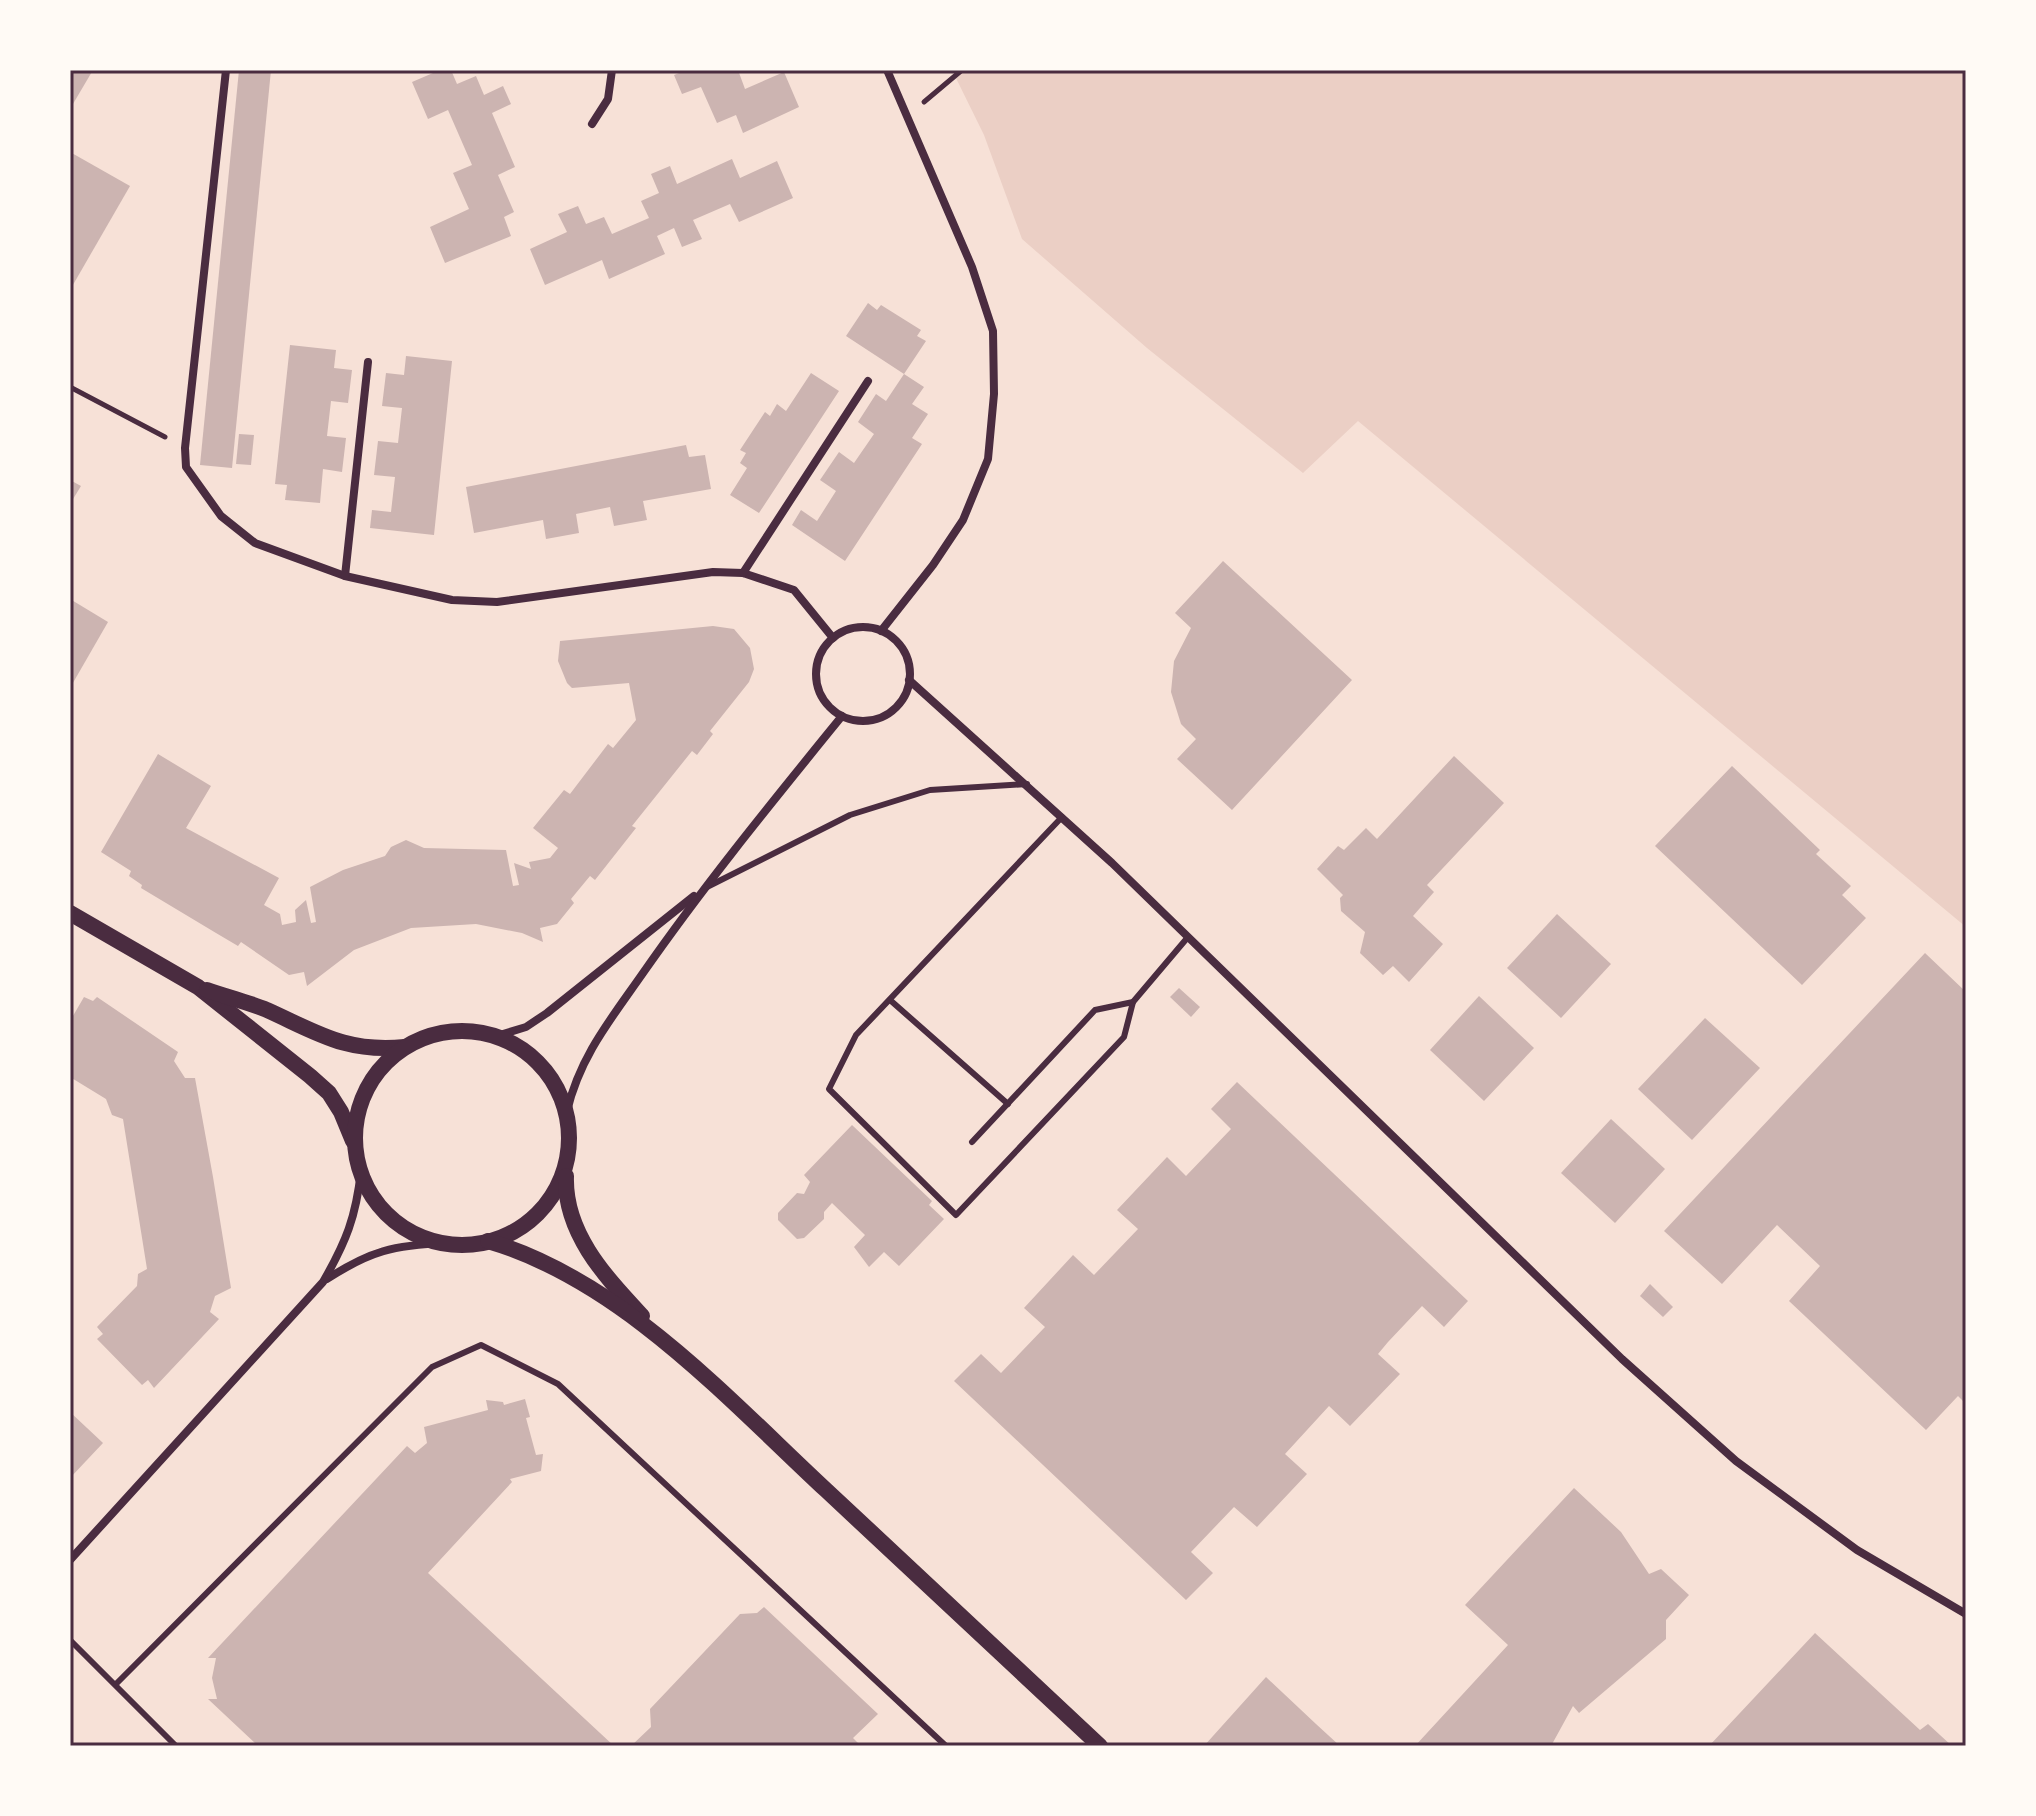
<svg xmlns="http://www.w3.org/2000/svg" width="2036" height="1816" font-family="'Libre Baskerville',serif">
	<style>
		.green { fill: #ebcfc5 }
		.building { fill: #ccb4b1 }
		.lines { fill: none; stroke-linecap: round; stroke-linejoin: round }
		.path { stroke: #4a2c40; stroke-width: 5 }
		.service { stroke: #4a2c40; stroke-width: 6 }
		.minor { stroke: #4a2c40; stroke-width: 8 }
		.secondary { stroke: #4a2c40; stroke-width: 16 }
		.neatline { fill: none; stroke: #4a2c40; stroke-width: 3 }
	</style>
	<rect width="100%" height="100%" fill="#f7e1d7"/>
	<path class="green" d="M952,70h1014v857l-608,-506 -55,52 -156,-125 -125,-109 -38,-104z"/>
	<g class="building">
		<path d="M70,70h23l-23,39z"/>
		<path d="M239,70h32l-39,398 -32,-3z"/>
		<path d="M440,70h11l6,14 19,-8 8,19 19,-9 8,18 -19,9 23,54 -17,8 16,37 -10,5 7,19 -66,27 -15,-36 39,-18 -16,-36 19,-8 -24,-55 -20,9 -16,-37z"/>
		<path d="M687,70h51l7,19 39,-17 15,35 -56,26 -7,-18 -19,8 -16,-36 -19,7 -8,-19z"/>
		<path d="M70,152l60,34 -60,104z"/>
		<path d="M732,159l8,19 37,-17 16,37 -54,24 -9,-18 -37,16 9,19 -20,8 -8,-19 -17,8 8,18 -56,25 -7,-19 -57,25 -15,-36 37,-17 -9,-18 20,-8 8,18 18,-7 8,17 37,-16 -8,-17 18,-8 -8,-19 19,-8 7,18z"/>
		<path d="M868,303l9,7 4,-5 40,25 -4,6 9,5 -22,33 -58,-38z"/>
		<path d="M290,345l46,5 -2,18 18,2 -4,33 -17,-2 -4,35 19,2 -4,34 -19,-3 -3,34 -35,-3 2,-15 -12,-1z"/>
		<path d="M406,356l46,5 -18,174 -64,-7 2,-18 19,2 4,-35 -21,-2 4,-34 20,2 4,-35 -20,-2 4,-33 18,2z"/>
		<path d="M811,373l28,18 -80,122 -29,-18 17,-27 -7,-5 6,-10 -6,-3 25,-38 5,4 7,-12 9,7z"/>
		<path d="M904,374l20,13 -12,17 16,10 -16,24 10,6 -77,117 -53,-36 9,-15 16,11 19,-30 -16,-11 19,-28 15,11 20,-29 -16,-12 18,-28 10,7z"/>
		<path d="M239,434l15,1 -3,30 -15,-1z"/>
		<path d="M686,445l3,12 16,-2 6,34 -68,12 4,19 -33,6 -4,-19 -34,7 3,19 -33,6 -3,-19 -69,13 -8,-46z"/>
		<path d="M70,480l11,6 -11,18z"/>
		<path d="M1223,561l129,119 -120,130 -55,-51 19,-20 -15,-15 -10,-32 3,-31 17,-33 -16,-15z"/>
		<path d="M70,599l38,23 -38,66z"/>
		<path d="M713,626l21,3 16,19 4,21 -5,13 -39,49 3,3 -16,21 -5,-4 -60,75 4,2 -41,52 -5,-4 -19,23 3,4 -17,21 -17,4 3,14 -21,-9 -46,-9 -65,4 -57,22 -47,36 -3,-14 -15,3 -48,-33 -3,4 -22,-13 -75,-45 1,-3 -13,-9 2,-5 -30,-19 57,-98 53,32 -25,42 93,50 -15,27 16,9 2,11 14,-3 -1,-12 11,-10 5,23 5,-1 -6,-35 33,-17 42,-14 6,-9 15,-7 18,8 82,2 7,36 6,-1 -5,-22 17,6 -2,-7 21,-4 8,-10 -25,-20 31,-38 6,4 38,-50 5,4 23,-28 -7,-37 -57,5 -5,-5 -9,-22 2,-20z"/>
		<path d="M1454,756l50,47 -77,82 7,7 -21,24 30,28 -34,38 -16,-16 -10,9 -23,-22 5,-21 -24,-21 -1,-13 3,-3 -26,-26 21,-23 6,4 22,-22 11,11z"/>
		<path d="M1732,766l88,84 -4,4 35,32 -9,9 24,23 -64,67 -147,-139z"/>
		<path d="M1557,914l54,50 -50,54 -54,-50z"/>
		<path d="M1925,953l41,39v412l-8,-8 -32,34 -137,-129 31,-35 -43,-41 -55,59 -58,-53z"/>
		<path d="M1179,988l21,19 -9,10 -21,-20z"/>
		<path d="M1479,996l55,52 -50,53 -54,-51z"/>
		<path d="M84,997l9,4 4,-4 81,55 -4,9 11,17h10l18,99 18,111 -16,8 -5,16 9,7 -65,69 -6,-8 -6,5 -45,-46 6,-5 -6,-7 40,-41 1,-12 9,-5 -24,-150 -11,-4 -6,-16 -36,-22v-56z"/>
		<path d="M1705,1018l55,50 -68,72 -54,-51z"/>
		<path d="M1237,1082l231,219 -24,26 -22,-21 -34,36 -10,12 22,20 -50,52 -21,-20 -44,48 22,20 -50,53 -23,-20 -43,45 22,21 -27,27 -232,-219 27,-27 20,19 44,-46 -21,-19 49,-53 21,20 21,-22 23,-24 -21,-19 50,-53 19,19 45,-47 -20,-20z"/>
		<path d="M1611,1119l54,50 -50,54 -54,-50z"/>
		<path d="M852,1125l80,76 -3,4 15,14 -45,47 -15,-14 -15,15 -15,-20 11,-12 -33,-32 -8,9v7l-20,19 -7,1 -19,-19v-7l19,-20 7,1 6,-12 -6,-7z"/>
		<path d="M1650,1284l23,23 -10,10 -23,-21z"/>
		<path d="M525,1399l5,18 -4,1 10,37 7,-1 -2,17 -31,8 2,3 -84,91 186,173h-356l-50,-47h9l-5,-21 4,-20h-8l199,-212 8,7 12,-10 -3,-16 64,-17 -2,-10 17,2 1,3z"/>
		<path d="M70,1412l33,31 -33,35z"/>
		<path d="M1574,1488l47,44 28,42 12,-5 28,26 -23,25v19l-87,74 -6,-7 -22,40h-136l93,-101 -43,-40z"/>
		<path d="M764,1607l114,107 -25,24 8,8h-230l20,-19 -1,-18 90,-95 17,-1z"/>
		<path d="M1815,1633l105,97 8,-6 24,22h-243z"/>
		<path d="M1266,1677l50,47 24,22h-136z"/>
	</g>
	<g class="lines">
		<g class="path">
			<path d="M924,102l38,-32"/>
			<path d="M70,387l95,50"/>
		</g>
		<g class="service">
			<path d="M1062,817l-206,218 -27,54 127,126 168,-178 9,-35"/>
			<path d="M707,887l143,-72 80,-25 97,-6"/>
			<path d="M890,1000l118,104"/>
			<path d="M972,1142l123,-132 38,-8 55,-65"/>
			<path d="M70,1640l106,106"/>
			<path d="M116,1684l316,-317 49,-22 77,39 388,362"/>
		</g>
		<g class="minor">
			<path d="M226,70l-41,378 1,19 35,49 34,27 90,33 107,24 45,2 216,-30 30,1 51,17 39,48"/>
			<path d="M592,124l16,-25 4,-29"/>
			<path d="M743,573l125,-192"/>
			<path d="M345,576l23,-214"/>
			<circle cx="863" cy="674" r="47"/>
			<path d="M881,631l52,-66 30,-45 25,-61 6,-65 -1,-63 -21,-64 -85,-197"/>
			<path d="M909,680l203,183 510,496 114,102 121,89 109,64"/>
			<path d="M493,1037l33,-10 21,-14 147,-117"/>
			<path d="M567,1111c13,-55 44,-92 76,-138 62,-89 130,-172 199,-257"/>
			<path d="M327,1279c43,-28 67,-34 119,-36"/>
			<path d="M70,1560l253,-278c23,-40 33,-65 38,-111"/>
		</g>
		<g class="secondary">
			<path d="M70,913l128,74 112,89 19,17 12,19 12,29"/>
			<path d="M207,990c20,7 41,12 60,20 51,23 79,43 138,37"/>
			<circle cx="462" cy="1138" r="107"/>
			<path d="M566,1176c-2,57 39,100 76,140"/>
			<path d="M488,1241c133,39 239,157 338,249 91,85 182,171 274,256"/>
		</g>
	</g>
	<rect width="2036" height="1816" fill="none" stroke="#fffaf5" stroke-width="144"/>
	<rect x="72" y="72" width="1892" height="1672" class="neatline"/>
</svg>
